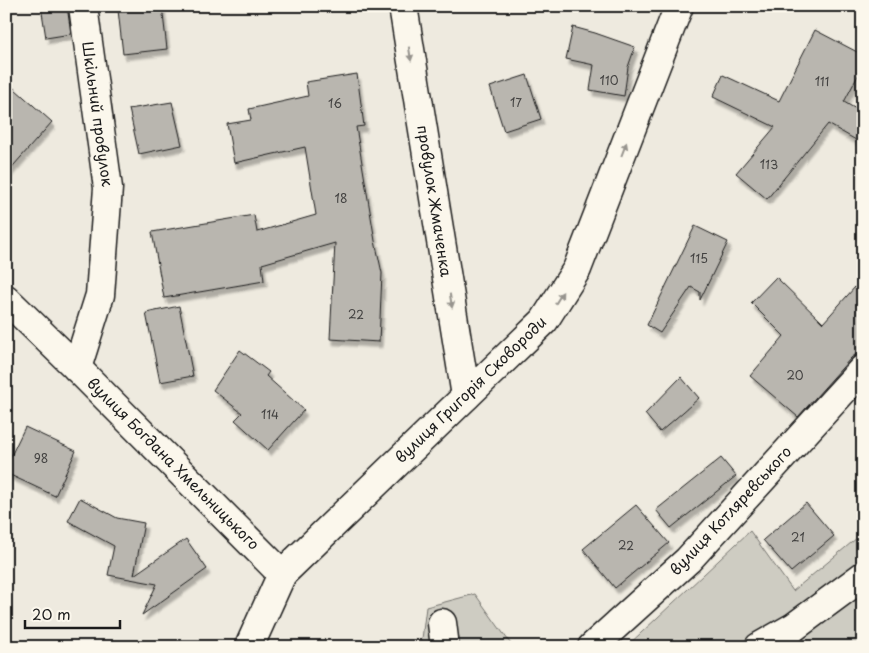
<svg xmlns="http://www.w3.org/2000/svg" width="869" height="653" font-family="'Playpen Sans',sans-serif">
	<style>
		.green { fill: #ceccc2; stroke: #75746f }
		.building { fill: #b9b6af; stroke: #1c1c1c; filter: url(#shadow) }
		.lines { fill: none; stroke-linecap: round; stroke-linejoin: round }
		.minor-casing { stroke: #1c1c1c; stroke-width: 31 }
		.minor { stroke: #fbf7ec; stroke-width: 28 }
		.oneway { fill: #97948e }
		.labels { text-anchor: middle; stroke-width: 4.5; stroke-linejoin: round; paint-order: stroke }
		.number-label { font-size: 12px; fill: #434241 }
		.street-label { font-size: 15px; fill: #1c1c1c; stroke: #fbf7ec }
	</style>
	<defs>
		<filter id="shadow"><feDropShadow dx="3" dy="5.5" stdDeviation="1" flood-color="#0004"/></filter>
	</defs>
	<rect width="100%" height="100%" fill="#eeeadf"/>
	<filter id="ink" filterUnits="userSpaceOnUse"><feTurbulence type="fractalNoise" baseFrequency=".02" numOctaves="2"/><feDisplacementMap in="SourceGraphic" scale="10" xChannelSelector="R" yChannelSelector="G"/><feConvolveMatrix kernelMatrix="1 2 1 2 8 2 1 2 1" color-interpolation-filters="sRGB"/></filter>
	<g filter="url(#ink)">
		<g class="green">
			<path d="M750,531l43,60 70,-58v114h-237z"/>
			<path d="M475,594l38,53h-92l5,-40z"/>
		</g>
		<g class="building">
			<path d="M41,6h26l4,28 -25,4z"/>
			<path d="M149,6h13l5,43 -44,5 -5,-44z"/>
			<path d="M573,27l22,6 40,14 -7,20 -4,29 -34,-6 4,-25 -28,-6z"/>
			<path d="M815,30l48,25v11l-19,36 19,11v31l-35,-20 -61,75 -31,-26 39,-46 -62,-30 10,-22 56,26z"/>
			<path d="M357,74l7,52 -8,1 19,114 7,32 -3,69 -49,-3 5,-96 -73,21 2,17 -100,17 -12,-66 102,-17 3,17 59,-17 -11,-68 -71,16 -7,-39 24,-4 -2,-11 59,-13 -2,-14z"/>
			<path d="M527,75l14,44 -37,12 -14,-44z"/>
			<path d="M6,81l46,41 -46,52z"/>
			<path d="M172,102l10,43 -43,9 -10,-45z"/>
			<path d="M695,226l33,16 -28,58v-8l-9,-5 -31,46 -13,-8z"/>
			<path d="M776,277l47,46 40,-45v71l-12,9 -53,59 -48,-41 34,-40 -33,-33z"/>
			<path d="M179,306l14,70 -33,6 -14,-69z"/>
			<path d="M240,350l29,22 -3,4 38,34 -36,40 -33,-30 7,-7 -29,-23z"/>
			<path d="M681,377l18,21 -39,34 -15,-18z"/>
			<path d="M25,427l51,24 -21,45 -49,-23v-7z"/>
			<path d="M721,458l15,18 -65,52 -15,-18z"/>
			<path d="M80,498l37,20 27,5 -10,52 52,-36 21,30 -65,46 15,-31 -49,-9 6,-29 -46,-25z"/>
			<path d="M806,503l28,33 -43,36 -28,-32z"/>
			<path d="M636,505l33,38 -54,45 -32,-39z"/>
		</g>
		<g class="lines">
			<g class="minor-casing">
				<g id="minor">
					<path d="M403,6l63,390"/>
					<path d="M6,299l71,69 205,206"/>
					<path d="M77,368l23,-73 8,-107 -25,-182"/>
					<path d="M442,623l3,24"/>
					<path d="M249,647l33,-73 262,-253 33,-52 102,-263"/>
					<path d="M592,647l96,-87 175,-191"/>
					<path d="M759,647l35,-20 69,-51"/>
				</g>
			</g>
			<use href="#minor" class="minor"/>
		</g>
		<defs><path id="oneway-solid" d="M-6-.8H1V-3.2L6.5 0L1 3.2V.8H-6Z" transform="scale(1.25)"/></defs>
		<g class="oneway">
			<use href="#oneway-solid" transform="translate(410 54) rotate(81)"/>
			<use href="#oneway-solid" transform="translate(624 149) rotate(-69)"/>
			<use href="#oneway-solid" transform="translate(559 298) rotate(-58)"/>
			<use href="#oneway-solid" transform="translate(451 301) rotate(81)"/>
		</g>
	</g>
	<g class="labels">
		<g class="number-label">
			<text x="609" y="85">110</text>
			<text x="822" y="86">111</text>
			<text x="516" y="107">17</text>
			<text x="335" y="108">16</text>
			<text x="769" y="169">113</text>
			<text x="341" y="203">18</text>
			<text x="699" y="263">115</text>
			<text x="356" y="319">22</text>
			<text x="795" y="380">20</text>
			<text x="270" y="419">114</text>
			<text x="41" y="463">98</text>
			<text x="798" y="542">21</text>
			<text x="626" y="550">22</text>
		</g>
		<g class="street-label">
			<text transform="translate(97 114) rotate(82)" y="5">Шкільний провулок</text>
			<text transform="translate(434 201) rotate(81)" y="5">провулок Жмаченка</text>
			<text transform="translate(471 390) rotate(-44)" y="5">вулиця Григорія Сковороди</text>
			<text transform="translate(173 464) rotate(45)" y="5">вулиця Богдана Хмельницького</text>
			<text transform="translate(731 511) rotate(-47)" y="5">вулиця Котляревського</text>
		</g>
	</g>
	<rect width="869" height="653" fill="none" stroke="#fbf7ec" stroke-width="25"/>
	<rect x="12" y="12" width="844" height="628" fill="none" stroke="#1c1c1c" stroke-width="2" filter="url(#ink)"/>
	<path d="M25 620v8h95v-8" fill="none" stroke="#1c1c1c" stroke-width="2.5"/>
	<text x="32" y="620" font-size="15" fill="#1c1c1c" stroke="#fbf7ec" stroke-width="4" paint-order="stroke">20 m</text>
</svg>
